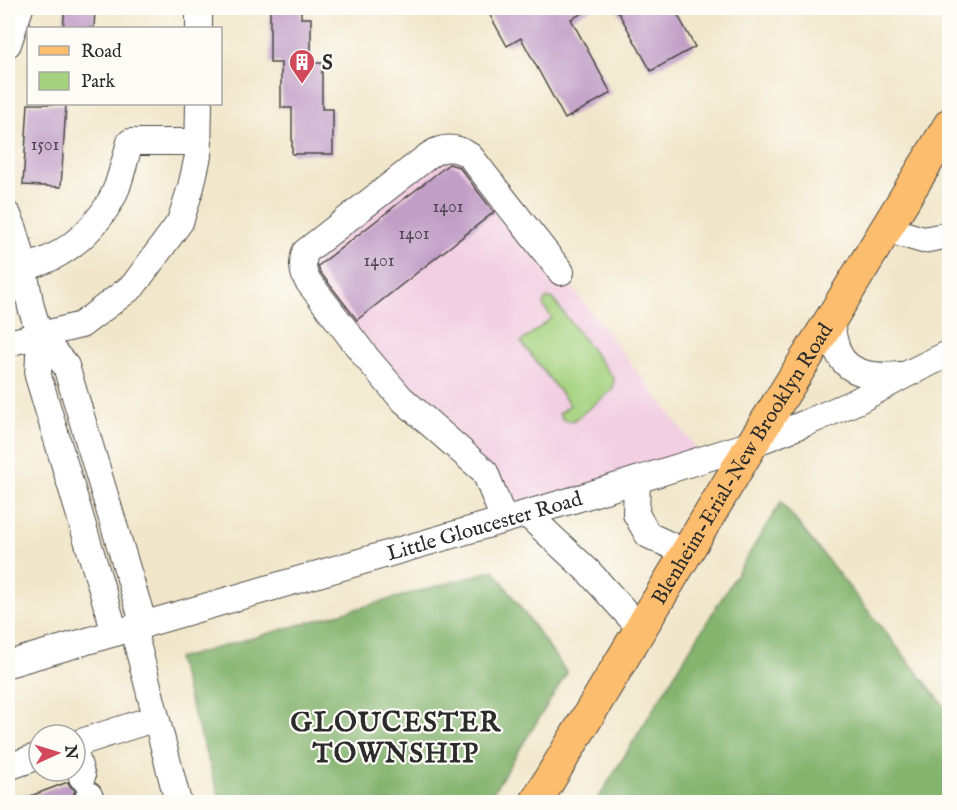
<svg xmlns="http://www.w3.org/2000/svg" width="957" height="810" font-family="'IM FELL English',serif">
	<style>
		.built { fill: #f2cfe2 }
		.green { fill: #a5d27f; stroke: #687e55; stroke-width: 1.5 }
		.forest { fill: #84b46e; stroke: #58704c; stroke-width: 1.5 }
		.building { fill: #c09ec6 }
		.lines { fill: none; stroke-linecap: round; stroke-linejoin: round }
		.minor-casing { stroke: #494743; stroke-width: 28 }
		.major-casing { stroke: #494743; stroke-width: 34 }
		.minor { stroke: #fff; stroke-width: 26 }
		.major { stroke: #fcbd6e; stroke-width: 32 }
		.labels { text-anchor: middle; stroke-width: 4.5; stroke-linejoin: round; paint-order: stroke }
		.number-label { font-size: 18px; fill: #504852 }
		.poi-label { font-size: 21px; font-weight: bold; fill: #2b2b2b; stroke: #fdfcf7; text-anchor: start }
		.street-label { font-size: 21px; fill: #2b2b2b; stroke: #fdfcf7 }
		.district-label { font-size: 27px; font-weight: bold; letter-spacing: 1.5px; fill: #2b2b2b; stroke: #fdfcf7 }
	</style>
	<rect width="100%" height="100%" fill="#fdfcf7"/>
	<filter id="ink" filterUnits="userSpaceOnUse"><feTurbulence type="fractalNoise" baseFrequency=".0167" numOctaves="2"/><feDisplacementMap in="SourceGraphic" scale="12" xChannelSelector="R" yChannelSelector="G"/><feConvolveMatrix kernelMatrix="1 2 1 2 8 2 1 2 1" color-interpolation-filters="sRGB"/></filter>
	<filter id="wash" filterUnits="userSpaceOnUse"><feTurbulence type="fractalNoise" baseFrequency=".008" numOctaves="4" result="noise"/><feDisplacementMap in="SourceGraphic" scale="24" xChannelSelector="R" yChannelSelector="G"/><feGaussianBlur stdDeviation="1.35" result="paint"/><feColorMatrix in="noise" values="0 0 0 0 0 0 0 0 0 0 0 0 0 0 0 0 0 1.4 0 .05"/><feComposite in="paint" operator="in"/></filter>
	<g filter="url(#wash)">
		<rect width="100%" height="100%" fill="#f1e6ca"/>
		<path class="built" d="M433,152l37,4 235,303 -201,61 -19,-48 -84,-74 -98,-129z"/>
		<path class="green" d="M552,298l62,81 -1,9 -3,4 -37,29 -9,-1 -5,-6 11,-9 -49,-63 31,-24c-4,-7 -13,-12 -6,-19z"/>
		<g class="forest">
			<path d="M781,502l168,210v90h-353z"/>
			<path d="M494,570l73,103 -80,129h-266l-44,-143z"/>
		</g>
		<g id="blocks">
			<g class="building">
				<path d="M65,8h30l-1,20h-31z"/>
				<path d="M270,8h31v10h10v45h11v46h11v45h-41v-46h-11v-45h-11z"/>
				<path d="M486,8h107l-22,11 40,74 -46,26 -44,-81 -14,8z"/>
				<path d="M616,8h58l21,39 -44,24z"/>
				<path d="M28,104h38l-5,83 -38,-2z"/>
				<path d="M449,164l10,3 35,45 -137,108 -37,-48 -2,-6z"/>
				<path d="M68,782l3,5 4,3 -1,4 1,6 -6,2h-51l-1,-1z"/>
			</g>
		</g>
	</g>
	<g filter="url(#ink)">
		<use href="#blocks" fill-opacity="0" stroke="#494743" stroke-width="1.5"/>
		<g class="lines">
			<g class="minor-casing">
				<g id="minor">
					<path d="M199,8v20"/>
					<path d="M8,44l12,-36"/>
					<path d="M8,215l6,14 6,21 11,57 9,29 -2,40 77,257"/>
					<path d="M886,229l37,11 27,-5"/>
					<path d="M8,272c17,-4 36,-9 52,-19 25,-15 47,-40 57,-66 5,-15 9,-30 13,-45h69"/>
					<path d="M831,319c1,11 3,23 7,33 11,25 41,25 63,23"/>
					<path d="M40,336l26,30 78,259"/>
					<path d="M8,343l73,-18 52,-39 47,-64 11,-35 7,-31 1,-52"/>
					<path d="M637,480l-1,34 12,21 39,18"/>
					<path d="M527,514l62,58 52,57"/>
					<path d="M504,520l-19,-48 -84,-74 -35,-41 -59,-77c-5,-9 -5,-18 -2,-28l123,-96c14,-10 28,-10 42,0l91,116"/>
					<path d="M133,628l45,174"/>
					<path id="s1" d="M8,664l565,-164 179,-56 54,-21 51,-22 48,-26 45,-22"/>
					<path d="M75,744l81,-26"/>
					<path d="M75,753l7,24"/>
					<path d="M8,767l31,-11"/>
					<path d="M89,795l3,7"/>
				</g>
			</g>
			<g class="major-casing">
				<g id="major">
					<path id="s2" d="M536,802l216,-358 79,-125 119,-195"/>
				</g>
			</g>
			<use href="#minor" class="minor"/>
			<use href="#major" class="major"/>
		</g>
	</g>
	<defs>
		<g id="building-pin" transform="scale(1.35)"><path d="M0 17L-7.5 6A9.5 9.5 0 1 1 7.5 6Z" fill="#d1495b" stroke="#fdfcf7"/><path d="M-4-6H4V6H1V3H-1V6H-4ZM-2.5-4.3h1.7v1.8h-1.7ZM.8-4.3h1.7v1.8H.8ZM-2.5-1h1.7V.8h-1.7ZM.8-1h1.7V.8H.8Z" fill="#fff"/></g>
	</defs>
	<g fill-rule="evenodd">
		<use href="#building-pin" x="302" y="62"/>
	</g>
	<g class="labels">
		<g class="number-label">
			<text x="45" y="150">1501</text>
			<text x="448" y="212">1401</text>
			<text x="414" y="239">1401</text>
			<text x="379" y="266">1401</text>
		</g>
		<g class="poi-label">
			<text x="322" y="69">S</text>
		</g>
		<g class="street-label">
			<text dy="7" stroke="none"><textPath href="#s2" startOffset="396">Blenheim-Erial-New Brooklyn Road</textPath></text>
			<text dy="7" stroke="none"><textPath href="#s1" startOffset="496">Little Gloucester Road</textPath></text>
		</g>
		<g class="district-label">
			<text x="396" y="731">GLOUCESTER<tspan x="396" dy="31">TOWNSHIP</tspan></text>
		</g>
	</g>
	<rect width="957" height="810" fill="none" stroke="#fdfcf7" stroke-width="30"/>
	<rect x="27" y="27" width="195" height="78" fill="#fdfcf7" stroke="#a9a8a5" stroke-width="1.5"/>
	<rect x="39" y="46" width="30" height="9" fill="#fcbd6e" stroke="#a9a8a5" stroke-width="1.5"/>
	<text x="81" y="57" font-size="18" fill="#2b2b2b">Road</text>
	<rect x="39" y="72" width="30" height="18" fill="#a5d27f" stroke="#a9a8a5" stroke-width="1.5"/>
	<text x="81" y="87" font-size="18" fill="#2b2b2b">Park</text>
	<g transform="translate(57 753) rotate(86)"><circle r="28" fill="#fdfcf7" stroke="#a9a8a5" stroke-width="1.5"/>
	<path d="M0-4.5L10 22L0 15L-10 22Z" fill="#d1495b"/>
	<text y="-9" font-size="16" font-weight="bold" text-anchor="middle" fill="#2b2b2b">N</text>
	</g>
</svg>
